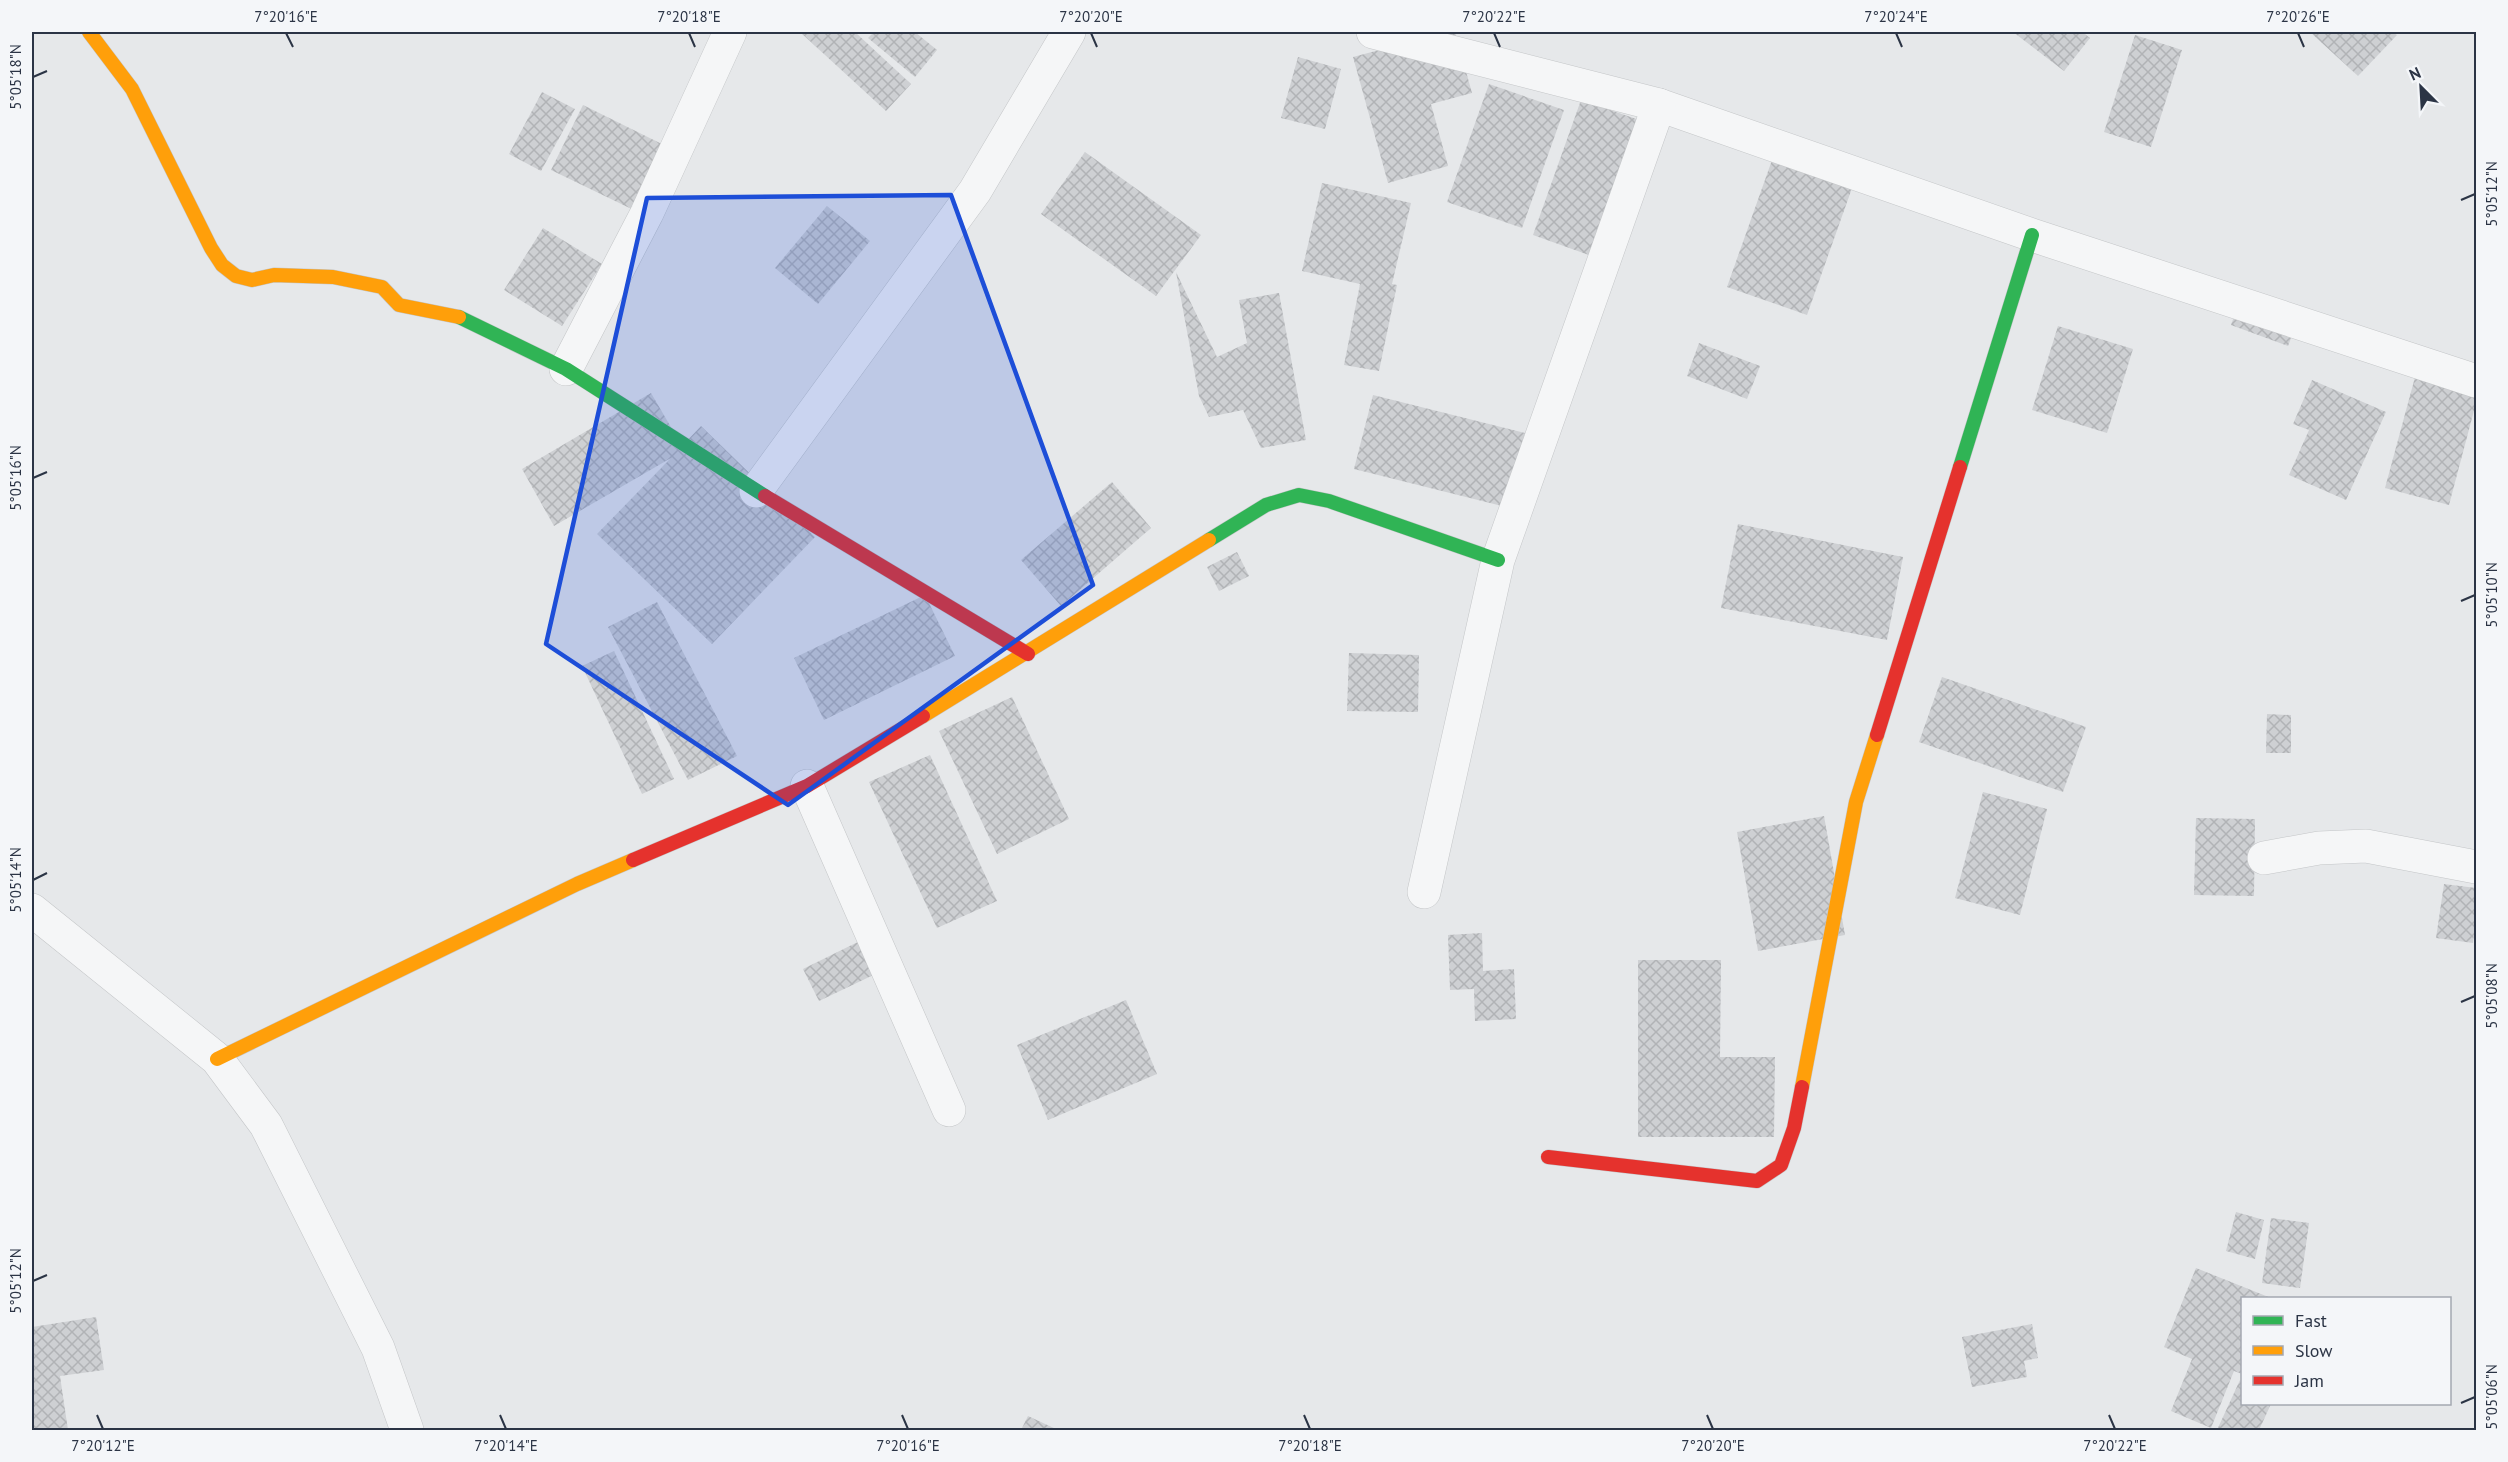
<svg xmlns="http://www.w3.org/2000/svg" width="2508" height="1462" font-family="'PT Sans',sans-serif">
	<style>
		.building { fill: url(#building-cross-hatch) }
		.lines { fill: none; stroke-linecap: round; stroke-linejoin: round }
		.street-casing { stroke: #c4c6c8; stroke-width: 34 }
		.fast-casing { stroke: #c4c6c8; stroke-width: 15 }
		.slow-casing { stroke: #c4c6c8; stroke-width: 15 }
		.jam-casing { stroke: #c4c6c8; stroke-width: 15 }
		.street { stroke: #f5f6f7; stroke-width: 33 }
		.fast { stroke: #30b455; stroke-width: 14 }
		.slow { stroke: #ff9f0a; stroke-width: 14 }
		.jam { stroke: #e5322d; stroke-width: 14 }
		.marked { fill: #1d4ed8; fill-opacity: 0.2; stroke: #1d4ed8; stroke-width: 4.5; stroke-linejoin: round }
		.ticks { fill: none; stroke: #2b3445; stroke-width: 2 }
		.neatline { fill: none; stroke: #2b3445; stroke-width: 2 }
		.ticks-label { font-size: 15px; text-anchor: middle; fill: #2b3445 }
	</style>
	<defs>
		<pattern id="building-cross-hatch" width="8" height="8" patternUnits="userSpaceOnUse" patternTransform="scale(1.5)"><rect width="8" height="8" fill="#ced0d3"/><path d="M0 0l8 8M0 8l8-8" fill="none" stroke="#b1b3b6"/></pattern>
	</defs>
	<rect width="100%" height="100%" fill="#e6e8ea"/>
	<g class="building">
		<path d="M800,32h55l56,52 -25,27z"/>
		<path d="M874,32h41l22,18 -22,27 -47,-39z"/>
		<path d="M1447,32h8l17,61 -41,11 17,62 -60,17 -35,-126z"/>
		<path d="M2013,32h69l8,6 -26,33z"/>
		<path d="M2310,32h82l5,3 -39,41z"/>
		<path d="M2135,35l47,15 -31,97 -47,-15z"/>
		<path d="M1298,57l43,12 -16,60 -44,-11z"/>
		<path d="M1489,84l75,26 -42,118 -75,-26z"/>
		<path d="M542,92l33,17 -34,62 -32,-17z"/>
		<path d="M1581,100l67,23 -48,136 -67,-24z"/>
		<path d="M583,105l93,46 -32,64 -93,-45z"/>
		<path d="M1777,146l80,28 -50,141 -80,-28z"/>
		<path d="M1085,152l116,83 -45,61 -115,-82z"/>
		<path d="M1322,183l89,20 -19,81 5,1 -18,86 -35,-6 16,-81 -58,-13z"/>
		<path d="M827,206l43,35 -52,63 -43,-36z"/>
		<path d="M543,228l59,36 -40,62 -58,-36z"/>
		<path d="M1176,272l41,85 30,-14 -8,-43 40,-7 27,147 -45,8 -18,-38 -34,7 -10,-21z"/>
		<path d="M2242,294l58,21 -12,31 -57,-21z"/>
		<path d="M2058,326l75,23 -26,84 -75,-23z"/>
		<path d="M1699,343l61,23 -13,33 -60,-23z"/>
		<path d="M2421,355l55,15v33l-27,102 -64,-17z"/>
		<path d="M2312,380l74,32 -40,88 -57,-25 20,-45 -16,-6z"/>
		<path d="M651,393l31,53 19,-20 114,111 -103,107 -115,-110 74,-76 -117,68 -32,-57z"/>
		<path d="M1373,395l152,38 -19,74 -152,-38z"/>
		<path d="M1112,482l39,46 -90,78 -40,-46z"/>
		<path d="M1738,524l165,33 -16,83 -166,-32z"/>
		<path d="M1237,552l12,24 -30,15 -12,-24z"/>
		<path d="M925,595l30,61 -131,64 -30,-62z"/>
		<path d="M657,602l80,154 -49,24 -80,-153z"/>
		<path d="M614,651l60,128 -32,15 -60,-128z"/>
		<path d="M1349,653l70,2 -1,57 -71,-1z"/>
		<path d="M1942,677l144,50 -23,65 -144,-50z"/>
		<path d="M1012,697l57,122 -72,35 -58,-123z"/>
		<path d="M2267,714l24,1v38h-25z"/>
		<path d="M930,755l67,146 -60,27 -68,-146z"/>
		<path d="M1983,792l64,17 -27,106 -65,-17z"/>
		<path d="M1824,816l21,119 -87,16 -21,-119z"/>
		<path d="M2196,818l59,1 -1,77 -60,-1z"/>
		<path d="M2444,884l32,4v27l-3,28 -37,-5z"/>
		<path d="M1482,933l1,38 31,-2 2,50 -41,2 -1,-32 -24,1 -2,-55z"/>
		<path d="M872,935l16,33 -69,33 -16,-32z"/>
		<path d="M1638,960h83l-1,97h55l-1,80h-136z"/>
		<path d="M1126,1000l31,74 -109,46 -31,-75z"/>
		<path d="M2236,1212l28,8 -9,39 -29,-8z"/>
		<path d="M2271,1218l38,5 -9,65 -38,-5z"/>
		<path d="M2196,1268l75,30h-29v76l-8,-3 -23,57 -40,-17 21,-52 -28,-12z"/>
		<path d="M96,1317l8,53 -44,6 8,54h-36v-103z"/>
		<path d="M2032,1324l6,34 -14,3 3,16 -55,10 -10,-50z"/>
		<path d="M2240,1380l2,1v23h29l-12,26h-42z"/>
		<path d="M1028,1416l28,13 -1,1h-34z"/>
	</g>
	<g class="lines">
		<g class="street-casing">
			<g id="street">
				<path d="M1373,32l286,73 373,130 444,146"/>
				<path d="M566,369l81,-156 83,-181"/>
				<path d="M756,491l219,-300 94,-159"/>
				<path d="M807,786l142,324"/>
				<path d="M2264,858l55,-10 47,-2 110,21"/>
				<path d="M1424,892l74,-332 161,-455"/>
				<path d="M32,910l185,149 49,66 112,223 29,82"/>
			</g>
		</g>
		<g class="fast-casing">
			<g id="fast">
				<path d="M459,317l107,52 199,127"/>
				<path d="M1960,467l72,-232"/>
				<path d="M1209,540l57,-35 33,-10 30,6 169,59"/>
			</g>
		</g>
		<g class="slow-casing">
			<g id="slow">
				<path d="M89,32l43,57 79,159 11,17 14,11 16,4 22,-5 59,2 49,10 17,18 60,12"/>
				<path d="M923,716l286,-176"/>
				<path d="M217,1059l360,-175 56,-24"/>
				<path d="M1802,1087l54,-285 21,-67"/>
			</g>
		</g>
		<g class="jam-casing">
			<g id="jam">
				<path d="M765,496l263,158"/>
				<path d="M1877,735l83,-268"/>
				<path d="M633,860l174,-74 116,-70"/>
				<path d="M1548,1157l209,24 24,-16 13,-37 8,-41"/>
			</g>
		</g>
		<use href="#street" class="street"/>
		<use href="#fast" class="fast"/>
		<use href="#slow" class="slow"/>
		<use href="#jam" class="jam"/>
	</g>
	<path class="marked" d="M951,195l142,390 -305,220 -242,-161 101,-446z"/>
	<path class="ticks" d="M286,33l7,14M689,33l6,14M1091,33l6,14M1494,33l6,14M1896,33l6,14M2298,33l6,14M33,77l14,-6M2461,200l14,-6M33,478l14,-6M2461,601l14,-6M33,880l14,-7M2461,1002l14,-6M33,1281l14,-6M2461,1403l14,-6M97,1415l6,14M500,1415l6,14M902,1415l6,14M1304,1415l6,14M1707,1415l6,14M2109,1415l6,14"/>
	<rect width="2508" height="1462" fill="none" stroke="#f4f6f9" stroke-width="66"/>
	<rect x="2241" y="1297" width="210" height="108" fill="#f4f6f9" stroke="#a4a8b1" stroke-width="1.5"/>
	<rect x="2253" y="1316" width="30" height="9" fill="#30b455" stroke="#a4a8b1" stroke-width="1.5"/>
	<text x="2295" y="1327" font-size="18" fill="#2b3445">Fast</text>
	<rect x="2253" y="1346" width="30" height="9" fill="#ff9f0a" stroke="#a4a8b1" stroke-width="1.5"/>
	<text x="2295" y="1357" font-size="18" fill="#2b3445">Slow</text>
	<rect x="2253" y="1376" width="30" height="9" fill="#e5322d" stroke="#a4a8b1" stroke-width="1.5"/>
	<text x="2295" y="1387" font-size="18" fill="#2b3445">Jam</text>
	<g transform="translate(2421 87) rotate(336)" stroke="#f4f6f9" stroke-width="4.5" paint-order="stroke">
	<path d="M0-4.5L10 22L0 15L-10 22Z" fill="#2b3445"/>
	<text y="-9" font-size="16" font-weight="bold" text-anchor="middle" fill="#2b3445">N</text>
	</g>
	<rect x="33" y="33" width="2442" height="1396" class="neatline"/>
	<g class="ticks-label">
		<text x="286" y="22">7°20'16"E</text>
		<text x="689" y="22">7°20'18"E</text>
		<text x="1091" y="22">7°20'20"E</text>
		<text x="1494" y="22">7°20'22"E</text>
		<text x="1896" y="22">7°20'24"E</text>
		<text x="2298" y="22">7°20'26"E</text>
		<text transform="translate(16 77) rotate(-90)" y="5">5°05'18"N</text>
		<text transform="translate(2492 194) rotate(-90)" y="5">5°05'12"N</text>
		<text transform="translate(16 478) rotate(-90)" y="5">5°05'16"N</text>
		<text transform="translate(2492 595) rotate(-90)" y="5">5°05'10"N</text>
		<text transform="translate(16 880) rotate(-90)" y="5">5°05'14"N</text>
		<text transform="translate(2492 996) rotate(-90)" y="5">5°05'08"N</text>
		<text transform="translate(16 1281) rotate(-90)" y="5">5°05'12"N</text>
		<text transform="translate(2492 1397) rotate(-90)" y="5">5°05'06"N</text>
		<text x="103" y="1451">7°20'12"E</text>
		<text x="506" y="1451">7°20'14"E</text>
		<text x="908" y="1451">7°20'16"E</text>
		<text x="1310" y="1451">7°20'18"E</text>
		<text x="1713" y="1451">7°20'20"E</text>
		<text x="2115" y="1451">7°20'22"E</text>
	</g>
</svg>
